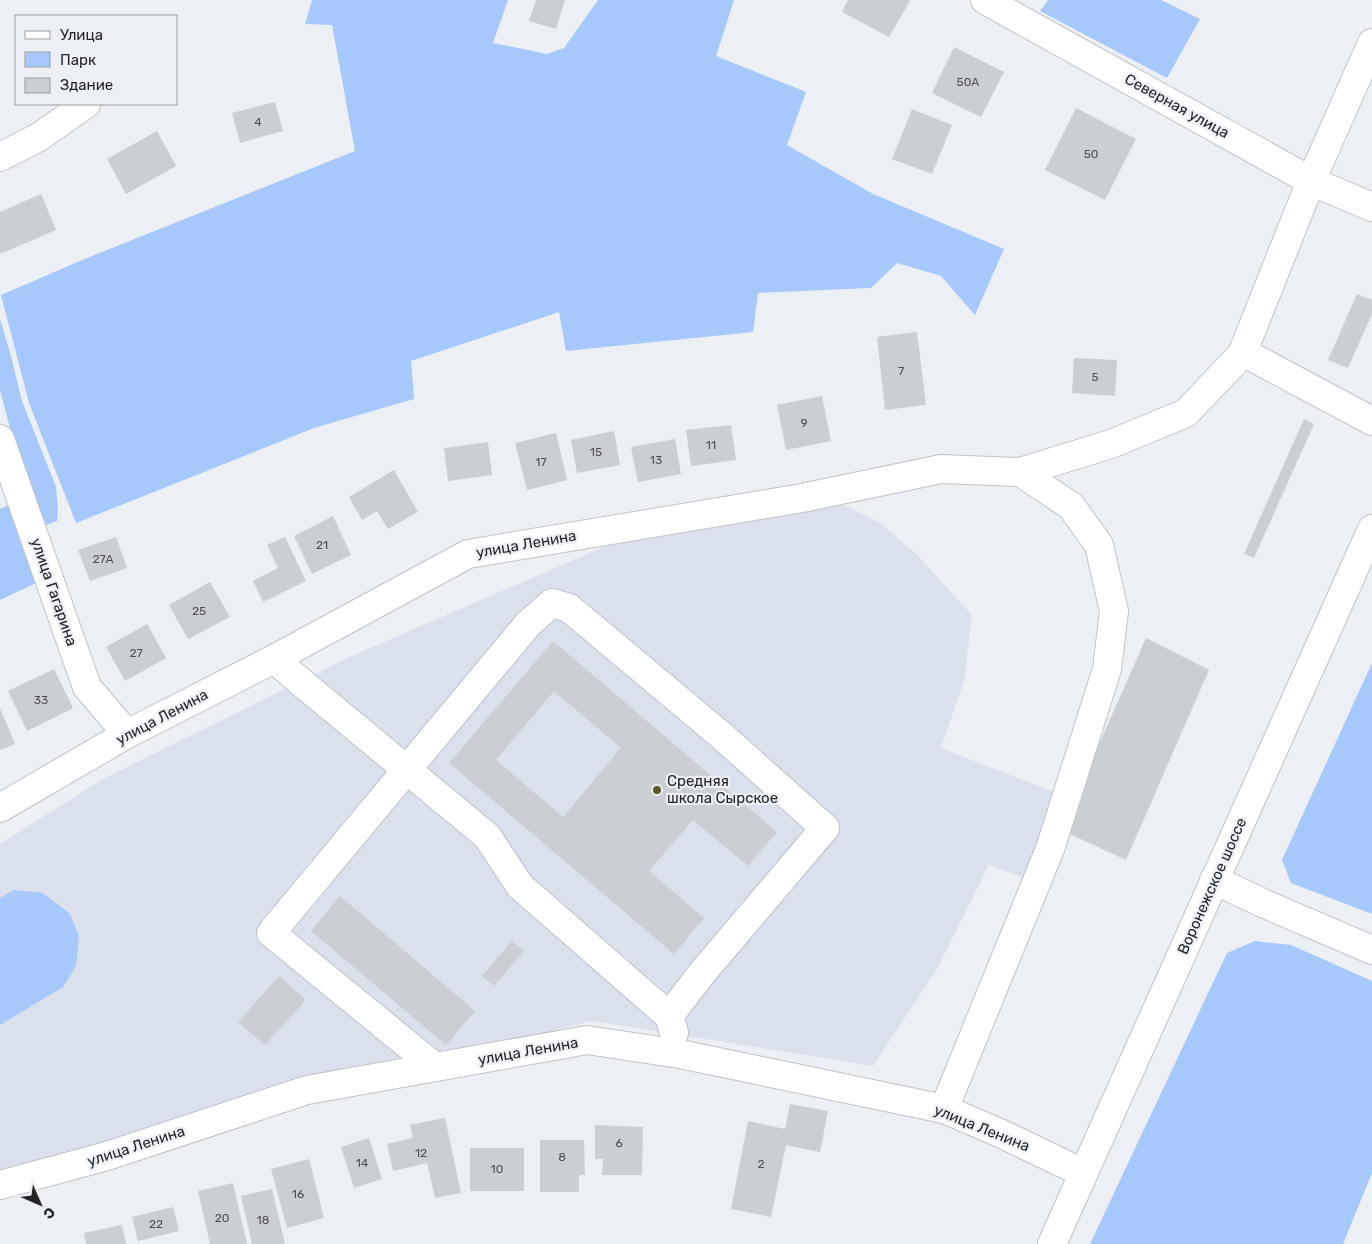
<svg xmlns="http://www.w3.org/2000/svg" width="1372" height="1244" font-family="Rubik,sans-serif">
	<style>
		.built { fill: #dae1ec }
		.green { fill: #a6c8fb }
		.building { fill: #cbced3; fill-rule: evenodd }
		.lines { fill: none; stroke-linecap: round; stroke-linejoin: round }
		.minor-casing { stroke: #bfc2c6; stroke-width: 30 }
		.major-casing { stroke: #bfc2c6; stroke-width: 30 }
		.minor { stroke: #fff; stroke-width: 28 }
		.major { stroke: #fff; stroke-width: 28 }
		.poi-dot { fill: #5b5a27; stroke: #eceff4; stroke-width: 2 }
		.labels { text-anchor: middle; stroke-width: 4.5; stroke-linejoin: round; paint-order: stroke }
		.number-label { font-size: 12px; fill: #4e4f51 }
		.street-label { font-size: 15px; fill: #242526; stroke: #eceff4 }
		.poi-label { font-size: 15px; fill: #242526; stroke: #eceff4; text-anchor: start }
	</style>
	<rect width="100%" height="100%" fill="#eceff4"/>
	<path class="built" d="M832,499l50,25 36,32 54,59 -8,66 -23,67 79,31 44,16 -31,86 -44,-16 -52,104 -64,97 -280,-45 -133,32 -338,84 -122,33v-326l103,-65 242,-120 284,-123z"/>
	<g class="green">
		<path d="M312,0h196l-15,43 54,11 17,-6 34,-48h136l-18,56 90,36 -19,53 86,49 131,55 -29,66 -34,-39 -44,-13 -26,25 -113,5 -5,39 -187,19 -7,-39 -148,49 3,38 -100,29 -238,95 -47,-120 -28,-108 86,-37 268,-107 -23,-126 -27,-1z"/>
		<path d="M1048,0h113l39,19 -33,59 -127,-67z"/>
		<path d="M0,319l11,37 11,45 34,86 2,22 -1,12 -11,4 -9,-15 -8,-24 -19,-58 -10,-38z"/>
		<path d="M9,505l27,78 -36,17v-91z"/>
		<path d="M1372,663v251l-81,-31 -9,-23z"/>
		<path d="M14,890l29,3 27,21 9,22 -3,30 -13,21 -63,38v-127z"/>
		<path d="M1255,941l36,4 81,36v192l-29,71h-253l137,-291z"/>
	</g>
	<g class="building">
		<path d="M536,0h29l-9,29 -27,-8z"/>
		<path d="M848,0h60l2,1 -21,36 -47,-25z"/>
		<path d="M954,47l50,25 -23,45 -49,-24z"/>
		<path d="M275,102l8,29 -43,12 -8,-30z"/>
		<path d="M1076,108l60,31 -31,61 -60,-30z"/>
		<path d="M912,109l40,16 -20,49 -40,-15z"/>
		<path d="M157,131l19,35 -50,28 -19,-35z"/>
		<path d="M41,194l15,36 -56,24v-42z"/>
		<path d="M1357,294l15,6v14l-24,54 -20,-8z"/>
		<path d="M917,332l9,73 -41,5 -8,-73z"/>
		<path d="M1074,358l43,2 -2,36 -43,-3z"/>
		<path d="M822,396l9,45 -45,9 -9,-45z"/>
		<path d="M1304,419l10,5 -60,134 -10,-4z"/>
		<path d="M731,425l5,35 -45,6 -5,-36z"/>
		<path d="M614,431l6,34 -43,8 -6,-33z"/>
		<path d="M556,433l11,47 -40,10 -12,-47z"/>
		<path d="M675,439l6,35 -43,8 -7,-35z"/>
		<path d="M488,442l4,33 -44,6 -4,-33z"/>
		<path d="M394,470l24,42 -30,17 -11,-18 -15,9 -13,-23z"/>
		<path d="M333,516l18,39 -39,19 -18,-38z"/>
		<path d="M116,537l11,31 -37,13 -12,-31z"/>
		<path d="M285,537l21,44 -43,21 -10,-21 25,-13 -11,-23z"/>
		<path d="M210,582l20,35 -42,22 -19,-34z"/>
		<path d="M147,624l19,34 -41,23 -19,-34z"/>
		<path d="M1146,638l63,32 -83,190 -65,-30z"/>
		<path d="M553,641l224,191 -29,34 -55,-46 -44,51 55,47 -30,36 -225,-191zM554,691l67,57 -58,69 -67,-57z"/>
		<path d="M54,669l19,39 -46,23 -19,-40z"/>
		<path d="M0,708l15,36 -15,6z"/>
		<path d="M340,896l135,115 -29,34 -135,-114z"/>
		<path d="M512,941l12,10 -30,35 -12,-10z"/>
		<path d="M279,976l27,24 -41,45 -27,-23z"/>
		<path d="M790,1104l38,7 -8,41 -34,-7 -15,72 -40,-8 17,-88 37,8z"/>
		<path d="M445,1118l16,75 -26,5 -8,-35 -34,8 -6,-27 26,-6 -3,-13z"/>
		<path d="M595,1125l48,2 -1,48h-40l1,-16h-8z"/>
		<path d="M369,1138l13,41 -28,9 -13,-41z"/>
		<path d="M540,1140h44l1,35h-6v17h-39z"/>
		<rect x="470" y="1148" width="54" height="43"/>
		<path d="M309,1159l15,59 -37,10 -16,-59z"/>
		<path d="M233,1183l14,61h-37l-12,-53z"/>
		<path d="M272,1189l13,55h-33l-11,-48z"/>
		<path d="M173,1207l6,24 -41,10 -6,-24z"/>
		<path d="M122,1225l4,19h-40l-2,-11z"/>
	</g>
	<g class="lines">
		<g class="minor-casing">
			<g id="minor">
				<path d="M985,0l326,181 61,26"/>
				<path d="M0,157l39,-20 47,-33"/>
				<path d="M1242,354l12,4 118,63"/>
				<path d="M0,439l87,248 40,47"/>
				<path d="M274,659l34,29 179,148 33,50 149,130 5,17"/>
				<path d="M0,808l127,-74 147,-75 194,-105 334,-56 139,-29 79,3 91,-28 75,-31 56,-59 69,-173 61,-138"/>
				<path d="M1214,880l51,24 107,46"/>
				<path d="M435,1067l-164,-134 257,-309 24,-21 17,5 153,128 103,92 -123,145 -33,43"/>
				<path d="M944,1109l106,-260 57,-180 7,-58 -15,-66 -28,-39 -51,-34"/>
				<path d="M0,1185l107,-29 200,-66 280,-50 93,14 264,55 58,25 81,39"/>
			</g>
		</g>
		<g class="major-casing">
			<path id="major" d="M1052,1244l320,-715"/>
		</g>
		<use href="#minor" class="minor"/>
		<use href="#major" class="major"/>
	</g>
	<circle class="poi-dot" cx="657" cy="790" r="5"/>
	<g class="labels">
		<g class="number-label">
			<text x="968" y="86">50А</text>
			<text x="258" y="126">4</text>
			<text x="1091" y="158">50</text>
			<text x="901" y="375">7</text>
			<text x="1095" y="381">5</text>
			<text x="804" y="427">9</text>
			<text x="711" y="449">11</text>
			<text x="596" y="456">15</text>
			<text x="656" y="464">13</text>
			<text x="541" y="466">17</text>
			<text x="322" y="549">21</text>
			<text x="103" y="563">27А</text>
			<text x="199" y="615">25</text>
			<text x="136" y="657">27</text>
			<text x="41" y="704">33</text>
			<text x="619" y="1147">6</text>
			<text x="421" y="1157">12</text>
			<text x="562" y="1161">8</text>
			<text x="362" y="1167">14</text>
			<text x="761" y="1168">2</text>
			<text x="497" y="1173">10</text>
			<text x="298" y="1198">16</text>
			<text x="222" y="1222">20</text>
			<text x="263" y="1224">18</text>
			<text x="156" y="1228">22</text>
		</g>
		<g class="street-label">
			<text transform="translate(1177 106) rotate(29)" y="5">Северная улица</text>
			<text transform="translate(526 544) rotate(-10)" y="5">улица Ленина</text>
			<text transform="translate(54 592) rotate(71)" y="5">улица Гагарина</text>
			<text transform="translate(162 717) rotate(-28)" y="5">улица Ленина</text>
			<text transform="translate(1212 886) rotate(-66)" y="5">Воронежское шоссе</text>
			<text transform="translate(528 1051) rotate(-10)" y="5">улица Ленина</text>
			<text transform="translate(982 1128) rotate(22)" y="5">улица Ленина</text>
			<text transform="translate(136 1146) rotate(-18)" y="5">улица Ленина</text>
		</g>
		<g class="poi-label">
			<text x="667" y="786">Средняя<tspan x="667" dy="17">школа Сырское</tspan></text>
		</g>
	</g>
	<rect x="15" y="15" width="162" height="90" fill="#eceff4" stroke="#9c9ea2"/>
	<rect x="25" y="31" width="25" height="8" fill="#ffffff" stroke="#9c9ea2"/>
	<text x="60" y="40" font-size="15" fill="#242526">Улица</text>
	<rect x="25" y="52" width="25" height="15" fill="#a6c8fb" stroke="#9c9ea2"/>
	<text x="60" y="65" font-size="15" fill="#242526">Парк</text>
	<rect x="25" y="78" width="25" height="15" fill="#cbced3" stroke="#9c9ea2"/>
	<text x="60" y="90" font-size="15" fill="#242526">Здание</text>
	<g transform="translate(40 1204) rotate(135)" stroke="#eceff4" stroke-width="4" paint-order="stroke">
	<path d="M0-4L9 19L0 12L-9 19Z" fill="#242526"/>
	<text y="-8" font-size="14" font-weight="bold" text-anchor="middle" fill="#242526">С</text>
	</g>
</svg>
